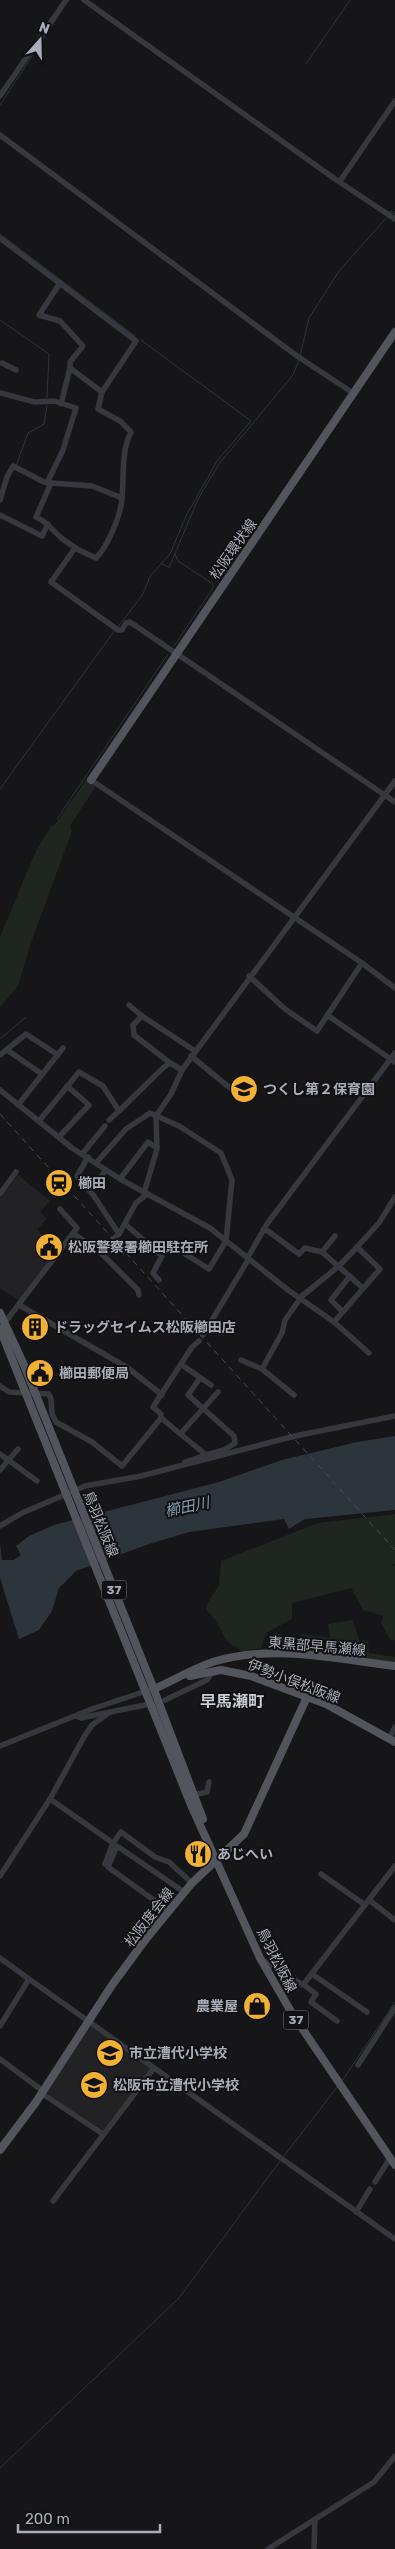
<svg xmlns="http://www.w3.org/2000/svg" width="395" height="2549" font-family="Rubik,'Noto Sans JP',sans-serif">
	<style>
		.built { fill: #222225 }
		.green { fill: #1e261f }
		.water { fill: #2c353c }
		.lines { fill: none; stroke-linecap: round; stroke-linejoin: round }
		.stream { stroke: #2c353c; stroke-width: 1 }
		.minor { stroke: #37383d; stroke-width: 5.5 }
		.major { stroke: #53555c; stroke-width: 8 }
		.rail { stroke: #4a4c52; stroke-width: 1; stroke-dasharray: 6 5; stroke-linecap: butt }
		.labels { text-anchor: middle; stroke-width: 4; stroke-linejoin: round; paint-order: stroke }
		.shield { fill: #111113; stroke: #7b7e86; stroke-width: 1 }
		.shield-label { font-size: 12px; font-weight: bold; fill: #a8adb8 }
		.street-label { font-size: 14px; fill: #a8adb8; stroke: #111113 }
		.poi-label { font-size: 14px; font-weight: bold; fill: #a8adb8; stroke: #111113; text-anchor: start }
		.water-label { font-size: 15px; font-style: italic; fill: #7f9bb3; stroke: #111113 }
		.quarter-label { font-size: 16px; font-weight: bold; fill: #c9ccd4; stroke: #111113 }
	</style>
	<rect width="100%" height="100%" fill="#161618"/>
	<g class="built">
		<path d="M18,1175l32,26 -10,11 7,6 -10,12 5,4 -3,5v8l13,9 -32,45 -20,-13v-89z"/>
		<path d="M90,2025l61,43 -48,62 -58,-37z"/>
	</g>
	<g class="green">
		<path d="M86,780l10,6 -26,40 2,5 -39,106 -15,49 -18,21v-70l36,-86 15,-24 5,-4z"/>
		<path d="M395,1514v50h-4l4,2v74l-4,1 -10,-18 2,-7 -20,-6 -12,-22 -59,15v16l-26,14 -5,15 -20,3 -4,-4c-14,-1 -15,-25 -31,-37v-4l13,-21 2,-24 97,-38z"/>
		<path d="M353,1620l6,20 9,1 1,12 26,4v6l-100,-12 -3,-4h7l2,-13 29,4 -2,-14z"/>
	</g>
	<path class="water" d="M395,1436v74l-90,9 -16,10 -5,-10 -95,13 -43,13 -70,26 -17,17 -7,23 -13,19 -20,9 -19,-61v-34l2,16h12l7,-5 -5,-9 13,-10 25,-11 165,-43 63,-22 75,-18z"/>
	<g class="lines">
		<g class="stream">
			<path d="M306,64l44,-64"/>
			<path d="M0,105l68,-104"/>
			<path d="M390,213l1,-2 4,3"/>
			<path d="M0,234l135,102"/>
			<path d="M0,320l49,34 -2,44"/>
			<path d="M300,356l9,-38 30,-47 49,-55"/>
			<path d="M16,466l12,-33 16,-9 3,-19"/>
			<path d="M162,564l7,3"/>
			<path d="M169,568l29,-69 21,-35 74,-89 6,-15"/>
			<path d="M118,627l25,-33 7,-18 20,-22 16,-38 31,-55 34,-40 -110,-81"/>
			<path d="M174,646l39,-58v-4l-35,-23 -3,-7"/>
			<path d="M0,789l115,-159"/>
			<path d="M57,819l111,-165"/>
			<path d="M0,1039l25,-21"/>
			<path d="M342,2081l53,-79"/>
			<path d="M284,2156l54,-70"/>
			<path d="M0,2468l179,-170 101,-137"/>
		</g>
		<g class="minor">
			<path d="M84,0l251,179 60,40"/>
			<path d="M0,96l66,-96"/>
			<path d="M0,135l297,221 56,37"/>
			<path d="M340,181l55,-80"/>
			<path d="M0,238l136,103 -34,51 -4,17 22,12 11,11c-10,19 -7,46 -9,66 -1,17 -14,48 -26,60 -12,-5 -22,-10 -32,-18 -11,-8 -16,-18 -28,-23l15,-34 -7,-1 -31,-16 -6,11 -7,23"/>
			<path d="M60,283l-21,32 21,6 23,25 -13,16v6l-9,36"/>
			<path d="M2,363l14,7"/>
			<path d="M70,368l32,24"/>
			<path d="M0,393l35,9 19,-1 22,7 -13,42 -16,33"/>
			<path d="M51,483l41,3 30,12"/>
			<path d="M0,515l42,21 6,-12"/>
			<path d="M75,548l-24,34 67,48h4l4,-7 4,-1 265,180"/>
			<path d="M91,780l271,183 33,25"/>
			<path d="M249,976l36,33 32,22 45,-68"/>
			<path d="M129,1005l13,11"/>
			<path d="M327,1015l68,47"/>
			<path d="M7,1050l35,24"/>
			<path d="M0,1055l26,-21 32,21"/>
			<path d="M191,1056l39,32"/>
			<path d="M170,1063l-36,-28 -1,-10 9,-9 53,35"/>
			<path d="M0,1090l72,58 48,31 90,49 78,62 46,32 35,31"/>
			<path d="M18,1105l45,-57"/>
			<path d="M109,1120l10,-9"/>
			<path d="M39,1121l40,-49 24,14 16,25 45,-44 6,-4 12,7"/>
			<path d="M59,1137l30,-32 -22,-19"/>
			<path d="M83,1153l22,-27"/>
			<path d="M88,1157l-11,19 17,20 25,38"/>
			<path d="M96,1163l30,-34 24,-16 29,13 42,27 11,27 -6,61 -17,28 -38,-24"/>
			<path d="M120,1179l28,-37 6,4"/>
			<path d="M90,1191l16,-21"/>
			<path d="M144,1193l13,-44 -1,-33 15,-22 11,-24 213,-289"/>
			<path d="M0,1194l16,-22"/>
			<path d="M125,1224l37,32 -9,17 6,7"/>
			<path d="M263,1230l5,1 31,23 6,-6 17,4 41,36"/>
			<path d="M74,1234l26,18 38,38 1,5"/>
			<path d="M100,1252l19,-18 17,-31 10,-8"/>
			<path d="M322,1252l13,-16"/>
			<path d="M248,1257l19,-33 128,-171"/>
			<path d="M19,1305l109,63 34,27"/>
			<path d="M342,1311l-11,-11 19,-24"/>
			<path d="M334,1322l46,-53 -23,-22"/>
			<path d="M3,1325l74,-97 -17,-19"/>
			<path d="M203,1335l45,-75"/>
			<path d="M241,1360l21,9 32,26"/>
			<path d="M182,1365l29,20"/>
			<path d="M262,1369l20,-36 3,-13 17,-24 37,-30 18,-19 22,-24 16,-26"/>
			<path d="M200,1378l-12,17 46,41 1,7 -11,7 -18,5"/>
			<path d="M0,1386l9,6 40,2 2,5 1,15 4,8 36,20 30,24 39,-48"/>
			<path d="M181,1433l37,-41"/>
			<path d="M0,1454l37,27"/>
			<path d="M185,1462l21,-7 -45,-37v-4l-8,-7 39,-60 7,-6"/>
			<path d="M0,1470l18,-21"/>
			<path d="M0,1526l22,-13 63,-27 56,-10 154,-40 100,-20"/>
			<path d="M165,1700l42,-20 6,-9"/>
			<path d="M76,1716l5,2 64,-13"/>
			<path d="M389,1739l6,-12"/>
			<path d="M0,1746l92,-37 57,-19"/>
			<path d="M194,1795l13,-3 2,-10"/>
			<path d="M50,1799l63,44"/>
			<path d="M105,1864l8,-21 8,-11 34,25 14,5 23,21"/>
			<path d="M321,1874l44,31"/>
			<path d="M0,1876l50,-77 34,-62 8,-12 18,-13"/>
			<path d="M369,1900l26,20"/>
			<path d="M169,1911l-61,-44 9,-21 67,46"/>
			<path d="M0,1958l29,21 -29,47"/>
			<path d="M261,1959l42,26 92,-119"/>
			<path d="M312,1974l55,38"/>
			<path d="M29,1979l366,260"/>
			<path d="M304,1985l12,9 -5,8 26,19"/>
			<path d="M0,2059l43,32"/>
			<path d="M358,2065l37,-57"/>
			<path d="M41,2093l62,41"/>
			<path d="M375,2182l15,-24"/>
			<path d="M53,2201l101,-133"/>
			<path d="M356,2212l14,-23"/>
			<path d="M268,2549l106,-67 21,-26"/>
			<path d="M314,2549l1,-29"/>
		</g>
		<g class="major">
			<path d="M91,780l304,-448"/>
			<path d="M0,1313l24,52 127,317 52,137"/>
			<path d="M0,1329l191,476 69,153 33,57 102,150"/>
			<path d="M190,1676l31,-6 30,6 75,28 69,38"/>
			<path d="M154,1689c21,-9 41,-22 62,-28 58,-17 121,-2 179,5"/>
			<path d="M0,2150l36,-48 76,-117 34,-46 46,-56 52,-49 63,-137"/>
		</g>
		<path class="rail" d="M0,1114l395,436"/>
	</g>
	<defs>
		<g id="school-disc" transform="scale(1.4375)"><circle r="9.5" fill="#f2b134" stroke="#111113"/><path d="M0-5L7-2L0 1L-7-2ZM-4 1L0 2.5L4 1V4Q0 6-4 4Z" fill="#111"/></g>
		<g id="station-disc" transform="scale(1.4375)"><circle r="9.5" fill="#f2b134" stroke="#111113"/><path d="M-3-6H3Q5-6 5-4V2Q5 4 3 4L4.5 6H3L1.5 4h-3L-3 6H-4.5L-3 4Q-5 4-5 2V-4Q-5-6-3-6ZM-3.5-4v3h7v-3ZM-3.5 1v1.5H-2V1ZM2 1v1.5H3.5V1Z" fill="#111"/></g>
		<g id="civic-disc" transform="scale(1.4375)"><circle r="9.5" fill="#f2b134" stroke="#111113"/><path d="M-.6-6.5H3V-4.5H.6V-3L4-1V1h2V6H-6V1h2V-1L-.6-3ZM-1.2 2.5V6h2.4V2.5Z" fill="#111"/></g>
		<g id="building-disc" transform="scale(1.4375)"><circle r="9.5" fill="#f2b134" stroke="#111113"/><path d="M-4-6H4V6H1V3H-1V6H-4ZM-2.5-4.3h1.7v1.8h-1.7ZM.8-4.3h1.7v1.8H.8ZM-2.5-1h1.7V.8h-1.7ZM.8-1h1.7V.8H.8Z" fill="#111"/></g>
		<g id="restaurant-disc" transform="scale(1.4375)"><circle r="9.5" fill="#f2b134" stroke="#111113"/><path d="M-5-6h1v4h1v-4h1v4h1v-4h1v5L-1.5 .5V6h-2V.5L-5-1ZM5-6V6H3V1.5H1.5Q1.5-4 5-6Z" fill="#111"/></g>
		<g id="shop-disc" transform="scale(1.4375)"><circle r="9.5" fill="#f2b134" stroke="#111113"/><path d="M-5-2.5h2.3a2.7 3.5 0 0 1 5.4 0H5L5.5 6h-11ZM-1.5-2.5h3a1.5 2.3 0 0 0-3 0Z" fill="#111"/></g>
	</defs>
	<g fill-rule="evenodd">
		<use href="#school-disc" x="244" y="1089"/>
		<use href="#station-disc" x="59" y="1183"/>
		<use href="#civic-disc" x="49" y="1247"/>
		<use href="#building-disc" x="35" y="1327"/>
		<use href="#civic-disc" x="40" y="1373"/>
		<use href="#restaurant-disc" x="198" y="1854"/>
		<use href="#shop-disc" x="257" y="2006"/>
		<use href="#school-disc" x="110" y="2053"/>
		<use href="#school-disc" x="94" y="2085"/>
	</g>
	<g class="labels">
		<g class="shield">
			<rect x="101.5" y="1580.5" width="25" height="19" rx="4"/>
			<rect x="283.5" y="2010.5" width="25" height="19" rx="4"/>
		</g>
		<g class="shield-label">
			<text x="114" y="1594">37</text>
			<text x="296" y="2024">37</text>
		</g>
		<g class="street-label">
			<text transform="translate(233 549) rotate(-55)" y="5">松阪環状線</text>
			<text transform="translate(101 1524) rotate(68)" y="5">鳥羽松阪線</text>
			<text transform="translate(317 1646) rotate(5)" y="5">東黒部早馬瀬線</text>
			<text transform="translate(294 1681) rotate(21)" y="5">伊勢小俣松阪線</text>
			<text transform="translate(149 1917) rotate(-52)" y="5">松阪度会線</text>
			<text transform="translate(277 1960) rotate(63)" y="5">鳥羽松阪線</text>
		</g>
		<g class="poi-label">
			<text x="263" y="1094">つくし第２保育園</text>
			<text x="78" y="1188">櫛田</text>
			<text x="68" y="1252">松阪警察署櫛田駐在所</text>
			<text x="54" y="1332">ドラッグセイムス松阪櫛田店</text>
			<text x="59" y="1378">櫛田郵便局</text>
			<text x="217" y="1859">あじへい</text>
			<text x="238" y="2011" text-anchor="end">農業屋</text>
			<text x="129" y="2058">市立漕代小学校</text>
			<text x="113" y="2090">松阪市立漕代小学校</text>
		</g>
		<g class="water-label">
			<text transform="translate(187 1507) rotate(-12)" y="5">櫛田川</text>
		</g>
		<g class="quarter-label">
			<text x="232" y="1707">早馬瀬町</text>
		</g>
	</g>
	<g transform="translate(40 40) rotate(20)" stroke="#111113" stroke-width="4" paint-order="stroke">
	<path d="M0-4L9 19L0 12L-9 19Z" fill="#a8adb8"/>
	<text y="-8" font-size="14" font-weight="bold" text-anchor="middle" fill="#a8adb8">N</text>
	</g>
	<path d="M18 2524v8h142v-8" fill="none" stroke="#a8adb8" stroke-width="2.5"/>
	<text x="25" y="2524" font-size="15" fill="#a8adb8" stroke="#111113" stroke-width="4" paint-order="stroke">200 m</text>
</svg>
